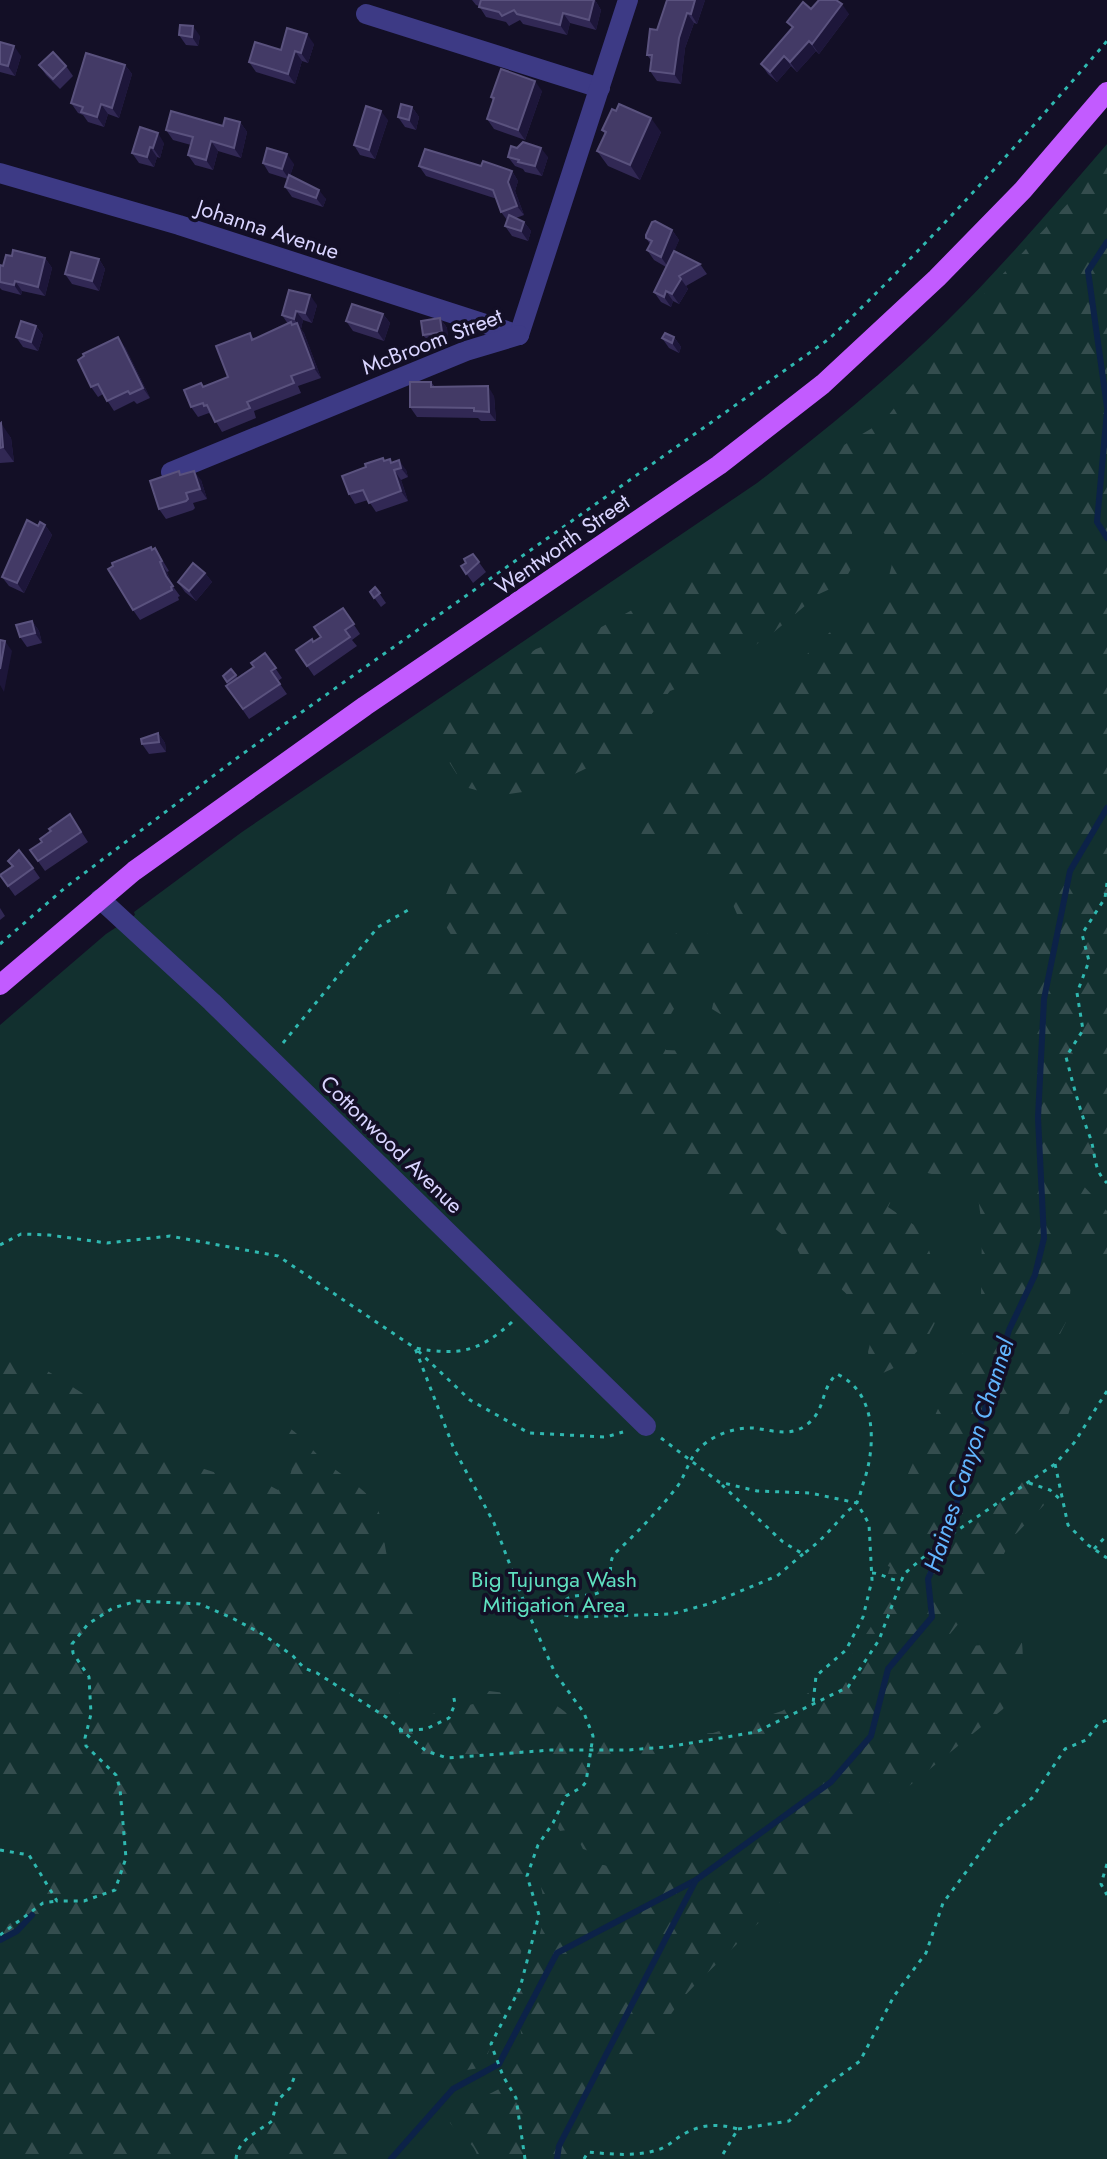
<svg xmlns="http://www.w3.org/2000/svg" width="1107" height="2159" font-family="Jost,sans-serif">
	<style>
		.green { fill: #12302f }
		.forest { fill: url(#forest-firs) }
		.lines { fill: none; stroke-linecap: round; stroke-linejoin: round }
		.stream { stroke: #0c2248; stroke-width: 6 }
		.path { stroke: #2fb8b0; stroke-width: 3; stroke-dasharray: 4 6; stroke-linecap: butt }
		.minor { stroke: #3d3a85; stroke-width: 20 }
		.major { stroke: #c25bff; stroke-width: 20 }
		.wall { fill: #312854 }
		.shaded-wall { fill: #1d163a }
		.building { fill: #433a66; stroke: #5a527e; stroke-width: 2 }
		.labels { text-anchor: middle; stroke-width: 7; stroke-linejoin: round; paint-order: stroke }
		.street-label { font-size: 22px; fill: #d9d4ff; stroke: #130f26 }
		.park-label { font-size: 22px; fill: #5fe0c0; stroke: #130f26 }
		.water-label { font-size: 24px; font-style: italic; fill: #62b6ff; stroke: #130f26 }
	</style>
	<defs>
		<pattern id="forest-firs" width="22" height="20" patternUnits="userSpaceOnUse" patternTransform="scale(2)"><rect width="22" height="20" fill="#12302f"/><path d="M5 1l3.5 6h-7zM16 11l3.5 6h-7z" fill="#344d4e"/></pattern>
	</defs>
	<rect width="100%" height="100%" fill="#130f26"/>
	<path class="green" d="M1107,144v2015h-1107v-1134l106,-91 29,-19 -1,-3 108,-80 515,-349c66,-51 130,-103 190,-162 57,-56 108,-117 160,-177z"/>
	<path class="forest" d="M1107,161v1002l-25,9 -5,7 30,32v55l-25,-27 -14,-6 5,27 -5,58 -19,38 3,21 19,27c-10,46 -31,43 -54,74l21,16 6,11 -32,33 -28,55 -34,41 4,13 29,-2 26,-8 13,6c3,30 -2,42 -19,66l-162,133 -147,144 -14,15 -28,41 -37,38 -3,17 3,15c-12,18 -28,30 -39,47h-98c-2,-18 -24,-25 -32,-43l57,-29 21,-35 -9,-58 13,-16 18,-67 -6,-29 3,-17 21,-13 10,2 17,11h13l12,4 34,23 5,-3 -3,-7 -21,-18 -14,-7 -18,-4 -9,-8 -1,6 -6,-2 -10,-20 -13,2 -2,-3 5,-18 -39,13 11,17 -10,37 2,26 -5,46 -21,72 -19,47c-48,2 -98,54 -125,91h-123l1,-5 11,-4 20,-21 -33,15 -3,15h-230v-240l7,6c23,-8 45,-72 38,-94 -3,-11 -14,-23 -21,-32l-24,-4v-446h13l185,118 28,9 22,-2 30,16c21,-19 16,-31 -2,-51l15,-10c12,9 20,20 31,30 16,15 44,28 55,49 9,18 5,40 14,60 10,21 27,43 27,68 0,24 -22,46 -21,76l15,7 61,-15 16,-13c27,4 62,4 81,26v13l7,10 136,-7 69,-22 58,-40 17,-23 15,-23 18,-58 -14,-7 1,-19 84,-182 20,-58 1,-75 -5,-36 -33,-13 -25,-6 -23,20 -8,16 35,24 22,70c-18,38 -21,55 -62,72l-13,-6 -2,-15 4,-16 -17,-34 -19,-18 -18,-8 -15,-16 -8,-15 -22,-18 -46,-25 -99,-85 -30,-22 -76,-68 -57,-70 -20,-32 -1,-26 9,-21 16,-17 18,-5 40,7 19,7 18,12 15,24 -8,18 -1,18 17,16 26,14 27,-27 48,-15 20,4 -2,19 -35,61 -5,15v21l22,1 35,-16 2,-18 -13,-8c5,-24 8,-26 31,-35l8,-18c-7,-26 -17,-55 -33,-77 -12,-18 -18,-22 -27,-44l-23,-4 -15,16 -13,-4 2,-15 43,-42 48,-55 62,-58 15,-23 28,-25 26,-13 23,-28 9,-36 -11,-14 -13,-10 -19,2 -2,17 5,17 -13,23 -24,11 -45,38 -33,23 -42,25 -29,11 -39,49 -25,19 -63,30 -34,5 -26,-2 -18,-5 -16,-25 -9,-26 -1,-21 43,-32 19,-6 13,-13 22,-15 32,-12 19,-2 63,-35 177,-145 57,-34 94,-120z"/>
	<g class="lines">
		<g class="stream">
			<path d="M1107,242l-19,29 19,136"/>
			<path d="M1107,411l-10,111 10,16"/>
			<path d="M0,1940l17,-9 15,-16"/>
			<path d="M391,2159l62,-70 46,-25 58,-111 139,-73 135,-98 40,-46 17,-67 44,-52 -4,-38 18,-41 63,-208 26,-55 9,-37 -6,-120 6,-119 26,-128 37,-63"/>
			<path d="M557,2159l2,-13 137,-266"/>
		</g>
		<g class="path">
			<path d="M1107,883l-2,15 -23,36 7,27 -12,32 6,37 -17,27c7,27 14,54 24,80 6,17 3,33 17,46"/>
			<path d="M0,944l66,-57 175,-132 588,-416c99,-94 189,-194 278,-298"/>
			<path d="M283,1043l95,-116 32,-18"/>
			<path d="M0,1245l21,-11 28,1 58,8 63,-7 108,20 137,92 39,101 40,74 32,84 50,10 96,-3 40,-11 65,-27 26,-22"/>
			<path d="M512,1322c-33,30 -53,34 -97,26l55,52 59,33 77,4 17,-5"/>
			<path d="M1107,1391l-33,52 -19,21 13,61 20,20 19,13"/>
			<path d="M661,1438l58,44 38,9 53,2 47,10 12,21 3,56 -9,37 -17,33 -30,26 -3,28"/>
			<path d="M1029,1483l21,7 13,12"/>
			<path d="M1094,1549l13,-14"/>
			<path d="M872,1573c11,0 19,9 30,7"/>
			<path d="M550,1612c7,-4 14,-13 21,-15 13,-4 27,2 36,-12 6,-10 1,-21 7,-31 22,-20 45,-44 63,-67 12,-17 11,-32 30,-45 12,-9 32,-15 47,-14 21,3 40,10 57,-7 15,-15 10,-33 26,-47 41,19 39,74 26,110 -2,6 -3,13 -6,18 -3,5 -10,9 -13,13 -14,15 -24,27 -41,39l-20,-12 -61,-57"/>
			<path d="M399,1731l27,-2 23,-11 6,-14 -2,-11"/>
			<path d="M0,1850l29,5 28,46h27l31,-11 11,-32 -6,-69 -4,-14 -30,-29 -1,-8 6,-24 -2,-37 -16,-24 -1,-9 16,-20 25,-16 24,-7 63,3 34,15 30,16 29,21 11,12 13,5 69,44 40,34 21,7 104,-8h77l39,-3 89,-15 92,-45 31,-47 25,-66 42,-36 109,-74"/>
			<path d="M1107,1864l-6,20 6,11"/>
			<path d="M0,1935l43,-32 14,-2"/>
			<path d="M738,2129l51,-8 37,-35 34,-25 34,-65 32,-43 17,-50 57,-77 32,-28 33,-49 21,-9 12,-16 9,-4"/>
			<path d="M236,2159c2,-20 22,-27 36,-38l5,-20 13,-13 6,-15"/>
			<path d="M525,2159l-9,-61 -13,-22 -12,-32 29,-56 19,-73 -12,-39 11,-31 15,-22 13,-27 16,-9 4,-5 7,-46 -9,-23 -29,-40 -29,-65"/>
			<path d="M584,2159l4,-7c22,2 47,5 69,-2 8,-2 15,-8 22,-13 20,-13 37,-14 59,-8l-18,30"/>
		</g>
		<g class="minor">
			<path d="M366,14l234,74"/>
			<path d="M0,173l179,52 340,110"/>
			<path d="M519,335l109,-335"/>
			<path d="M171,472l295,-121 53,-16"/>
			<path d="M100,899l112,103 434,424"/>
		</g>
		<path class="major" d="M0,985l134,-114 231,-165 354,-241 104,-81 114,-106 86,-88 84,-98"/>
	</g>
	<g class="wall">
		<path d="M472,0h123l6,10 -5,20 -26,-7 -3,12 -44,-11 -3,-4 -11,6 -3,-4 -20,-5 -7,-11 -3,-1z"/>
		<path d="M705,0l-8,24 -3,-1 -9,25 -4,36 -24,-3 -7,-10 1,-11 -4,-5 10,-25z"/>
		<path d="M811,9l38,5 -30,40 -3,-3 -19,21 -6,-6 -14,16 -9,-8 -7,-10 31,-36 -5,-6z"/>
		<path d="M179,35l21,1 -2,10 -12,-1z"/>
		<path d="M0,42l21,14 -6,20 -15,-4z"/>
		<path d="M314,44l-6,19 -6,-2 -7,23 -39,-12 -7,-10 32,-12z"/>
		<path d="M39,65l27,1 7,10 -13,13 -14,-14z"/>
		<path d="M125,65l7,9 -13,44 -11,-4 -4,13 -16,-5 -5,-7 -5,-2 -7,-10z"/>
		<path d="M542,91l-17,49 -31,-11 -7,-10 6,-18 -2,-4z"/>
		<path d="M412,107l7,10 -3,13 -11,-3 -7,-10z"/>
		<path d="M388,120l-13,39 -15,-4 -6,-10z"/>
		<path d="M240,122l7,10 -6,26 -23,-7 -5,19 -18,-5 -7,-10 3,-10 -18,-5 -7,-10 57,-4z"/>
		<path d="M602,130l59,2 -21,48 -32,-14 -11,-15 8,-17z"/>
		<path d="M164,143l-4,15 -3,-1 -3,10 -15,-4 -7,-10z"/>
		<path d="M508,157h40l-6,19 -17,-4 -2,-3 -8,-3z"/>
		<path d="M263,163l31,1 -4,12 36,23 -3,8 -31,-10 -7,-10 3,-8 -19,-6z"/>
		<path d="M419,166l93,5 6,10 -3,10 9,24 -8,3 8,4 7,9 -3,10 -16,-5 -7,-10 2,-6 -6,-8 -4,-13 -71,-23z"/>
		<path d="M672,230l7,10 -5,11 26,13 7,10 -21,12 2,3 -9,15 -6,-3 -2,6 -10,-5 -7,-10 12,-25 -12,-7 -7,-10 3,-6 -4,-6z"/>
		<path d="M12,256l33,2 7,10 -7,28 -23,-5 -1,4 -19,-5 -2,-2v-23l3,1z"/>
		<path d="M99,259l6,10 -6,22 -27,-7 -7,-10z"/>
		<path d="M317,305l-5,18 -9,-3 -2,9 3,4 17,45 -23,8 3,7 -47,18 2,7 -34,14 -10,-17 -1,1 -2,-3 -11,4 -7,-10 13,-21 24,-9 22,-44 4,6 34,-15 -6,-9z"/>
		<path d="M383,314l7,9 -6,18 -31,-10 -7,-10z"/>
		<path d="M440,318l7,10 1,14 -18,2 -7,-9z"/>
		<path d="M36,326l7,9 -5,16 -15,-4 -7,-10z"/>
		<path d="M674,337l7,10 -2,6 -10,-5 -7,-10z"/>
		<path d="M125,347l25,51 -13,6 -3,-3 -20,10 -11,-17 -5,3 -7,-10z"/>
		<path d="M431,382l4,5 59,9 2,25h-15l-3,-3 -61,-1 -7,-10z"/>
		<path d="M0,424l11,14 3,24 -14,1z"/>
		<path d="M383,458l2,3 7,1 14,8 2,7 -7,3 7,21 -32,11 -8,-12 -13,4 -6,-10 17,-27z"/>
		<path d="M179,471l2,4 20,5 6,19 -14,4 2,5 -2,2 -27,9 -7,-10z"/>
		<path d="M45,525l7,10 -28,58 -15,-7 -7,-9 36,-51z"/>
		<path d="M155,548l14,23 -2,1 5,13 8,11 -2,1 1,3 -39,20 -7,-10 20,-60z"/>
		<path d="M473,554l13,18 -13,11 -12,-17 5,-3z"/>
		<path d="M205,573l7,9 -16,19 -11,-9 -7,-10z"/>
		<path d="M375,587l11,16 -5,4 -11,-15z"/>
		<path d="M343,608l17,26 -8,6 5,6 -43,30 -18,-26 17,-8 8,-5z"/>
		<path d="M32,621l7,10 3,12 -15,4 -7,-10z"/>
		<path d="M265,653l17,25 -4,3 9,13 -38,25 -23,-33 2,-1 -5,-9 8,-7 7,9 16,-11z"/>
		<path d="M158,733l7,10 1,9 -17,2 -7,-10z"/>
		<path d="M70,814l18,28 -43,29 -15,-21 12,-8 9,-11z"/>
		<path d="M8,861l25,7 7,10 -25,18 -15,-21 12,-8z"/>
		<path d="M0,908l5,8 -5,4z"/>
	</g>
	<g class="shaded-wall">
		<path d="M595,0l6,10 -5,20 -7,-10z"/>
		<path d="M695,0h10l-8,24 -6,-10z"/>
		<path d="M842,4l7,10 -30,40 -7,-10z"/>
		<path d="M563,13l7,10 -3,12 -7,-10z"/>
		<path d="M687,13l7,10 -9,25 -4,36 -7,-10 5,-36z"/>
		<path d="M193,26l7,10 -2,10 -6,-9z"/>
		<path d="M307,34l7,10 -6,19 -7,-10z"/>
		<path d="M809,41l7,10 -19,21 -7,-10z"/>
		<path d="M14,46l7,10 -6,20 -7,-10z"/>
		<path d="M295,51l7,10 -7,23 -7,-10z"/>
		<path d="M784,56l7,10 -14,16 -7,-10z"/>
		<path d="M125,65l7,9 -13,44 -7,-10z"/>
		<path d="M535,81l7,10 -17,49 -7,-10z"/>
		<path d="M101,104l7,10 -4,13 -7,-10z"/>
		<path d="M412,107l7,10 -3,13 -7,-10z"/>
		<path d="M381,111l7,9 -13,39 -6,-9z"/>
		<path d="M651,118l10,14 -21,48 -10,-15z"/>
		<path d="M240,122l7,10 -6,26 -7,-10z"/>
		<path d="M158,133l6,10 -4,15 -7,-10z"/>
		<path d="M211,141l7,10 -5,19 -7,-10z"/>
		<path d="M150,147l7,10 -3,10 -7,-10z"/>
		<path d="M541,148l7,9 -6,19 -7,-10z"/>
		<path d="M287,154l7,10 -5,15 -7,-10z"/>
		<path d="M512,171l6,10 -3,10 9,24 -7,-9 -9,-24z"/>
		<path d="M319,190l7,9 -3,8 -7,-9z"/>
		<path d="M524,222l7,9 -3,10 -7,-10z"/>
		<path d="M672,230l7,10 -11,27 -7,-10z"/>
		<path d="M45,258l7,10 -7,28 -7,-9z"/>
		<path d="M99,259l6,10 -6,22 -7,-10z"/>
		<path d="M681,279l7,10 -9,15 -7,-10z"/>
		<path d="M15,281l7,10 -1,4 -7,-10z"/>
		<path d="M666,291l7,10 -2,6 -7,-10z"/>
		<path d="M310,295l7,10 -5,18 -7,-10z"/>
		<path d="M296,311l7,9 -2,9 -7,-10z"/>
		<path d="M383,314l7,9 -6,18 -7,-10z"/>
		<path d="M440,318l7,10 1,14 -6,-10z"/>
		<path d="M297,323l7,10 17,45 -7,-10z"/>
		<path d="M36,326l7,9 -5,16 -7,-9z"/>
		<path d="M118,337l7,10 25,51 -7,-10z"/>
		<path d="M674,337l7,10 -2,6 -7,-10z"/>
		<path d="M488,386l6,10 2,25 -7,-9z"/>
		<path d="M1,423l10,15 3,24 -11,-15z"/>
		<path d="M399,460l7,10 2,7 -7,-9z"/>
		<path d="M394,470l7,10 7,21 -7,-10z"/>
		<path d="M194,471l7,9 6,19 -7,-10z"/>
		<path d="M45,525l7,10 -28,58 -7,-10z"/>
		<path d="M160,562l7,10 6,14 -7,-10z"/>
		<path d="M205,573l7,9 -16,19 -7,-10z"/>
		<path d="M32,621l7,10 3,12 -7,-10z"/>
		<path d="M5,641l7,10 -8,41 -4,-7v-16z"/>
		<path d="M158,733l7,10 1,9 -7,-10z"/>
	</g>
	<g class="building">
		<path d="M481,0h113l-5,20 -26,-7 -3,12 -43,-11 -3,-4 -12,6 -3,-4 -20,-5z"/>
		<path d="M667,0h28l-4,14 -4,-1 -8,25 -5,36 -24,-3 2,-16h-5l3,-26 7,1z"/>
		<path d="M819,0h17l6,4 -30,40 -3,-3 -19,21 -6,-6 -14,16 -9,-8 32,-37 -6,-5 16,-20 8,7z"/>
		<path d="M180,25l13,1 -1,11 -13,-2z"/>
		<path d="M287,28l20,6 -6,19 -6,-2 -7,23 -39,-12 6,-20 26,8z"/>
		<path d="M0,42l14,4 -6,20 -8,-2z"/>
		<path d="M53,52l13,14 -13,13 -14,-14z"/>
		<path d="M86,53l39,12 -13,43 -11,-4 -4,13 -16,-5 2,-5 -12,-4z"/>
		<path d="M501,69l34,12 -17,49 -31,-11 7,-21 -3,-1z"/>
		<path d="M401,104l11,3 -3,13 -11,-3z"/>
		<path d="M619,104l32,14 -21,47 -33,-14 9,-19 -4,-2 10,-21 4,2z"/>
		<path d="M366,106l15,5 -12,39 -15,-5z"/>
		<path d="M171,111l52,15 2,-8 15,4 -6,26 -23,-7 -5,19 -18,-5 5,-18 -27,-7z"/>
		<path d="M140,127l18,6 -5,15 -3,-1 -3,10 -15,-4z"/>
		<path d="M523,142l18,6 -6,18 -17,-4 1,-2 -11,-3 3,-11 6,2z"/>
		<path d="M267,148l20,6 -5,15 -19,-6z"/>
		<path d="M425,149l56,17 2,-5 29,10 -4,11 9,24 -16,6 -8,-22 -74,-24z"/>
		<path d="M289,175l30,15 -3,8 -31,-11z"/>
		<path d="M509,215l15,7 -3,9 -16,-5z"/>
		<path d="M655,221l17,9 -11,27 -14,-7 5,-9 -6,-3v-3l6,-13z"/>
		<path d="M13,250l32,8 -7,29 -23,-6 -1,4 -14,-3v-17l3,1 3,-11 6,1z"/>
		<path d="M674,251l26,13 -21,12 2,3 -9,15 -6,-3 -2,6 -10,-5z"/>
		<path d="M71,252l28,7 -7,22 -27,-7z"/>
		<path d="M289,290l21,5 -5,18 -9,-2 -2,8 -12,-4z"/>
		<path d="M352,304l31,10 -6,17 -31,-10z"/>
		<path d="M440,318l2,14 -19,3 -2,-14z"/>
		<path d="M21,321l15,5 -5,16 -15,-5z"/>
		<path d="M291,322l1,3 5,-2 17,45 -23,8 3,7 -47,19 3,6 -35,14 -8,-17 -3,1 -1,-3 -12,4 -7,-17 17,-7 2,4 25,-10 -12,-31 34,-13 2,7z"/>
		<path d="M665,333l9,4 -2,6 -10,-5z"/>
		<path d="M118,337l25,51 -13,6 -2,-3 -21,10 -9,-17 -7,3 -13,-27 6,-4 -1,-2z"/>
		<path d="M410,382h21v5l57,-1 1,26 -15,-1v-3l-64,-1z"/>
		<path d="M1,423l2,24 -3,1v-24z"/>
		<path d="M383,458l1,3 6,-2 1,4 8,-3 2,8 -7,2 7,21 -32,12 -6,-13 -14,4 -7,-18 24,-9 -1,-3z"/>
		<path d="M179,471l1,4 14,-4 6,18 -14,4 2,6 -2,2 -27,8 -9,-28z"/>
		<path d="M27,520l11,6 2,-4 5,3 -28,58 -15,-6z"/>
		<path d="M151,547l1,3 3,-2 7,13 -2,1 6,14 7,10 -2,1 1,3 -39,20 -25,-41 5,-3 -1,-3z"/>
		<path d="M473,554l6,8 -13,12 -5,-8 5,-3 -2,-4z"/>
		<path d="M193,563l12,10 -16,18 -11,-9z"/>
		<path d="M375,587l5,6 -6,5 -4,-6z"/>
		<path d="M343,608l11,16 -9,6 5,7 -43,29 -11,-16 16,-11 1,3 8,-5 -7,-10z"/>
		<path d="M32,621l3,12 -15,4 -4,-12z"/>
		<path d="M0,640l5,1 -5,28z"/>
		<path d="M265,653l11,15 -5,3 9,13 -37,25 -17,-23 28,-19 -3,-4z"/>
		<path d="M231,669l5,6 -9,7 -4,-6z"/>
		<path d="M158,733l1,9 -17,2 -1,-5z"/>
		<path d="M70,814l11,18 -43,29 -8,-11 12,-8 -2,-3 11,-8 -2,-2z"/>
		<path d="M19,850l14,18 -25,18 -8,-11 13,-9 -5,-5z"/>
	</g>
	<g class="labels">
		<g class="street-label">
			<text transform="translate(268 229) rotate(18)" y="8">Johanna Avenue</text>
			<text transform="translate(432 341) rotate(-21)" y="8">McBroom Street</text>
			<text transform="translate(562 544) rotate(-35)" y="8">Wentworth Street</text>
			<text transform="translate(392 1144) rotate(44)" y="8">Cottonwood Avenue</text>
		</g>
		<g class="park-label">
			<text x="554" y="1587">Big Tujunga Wash<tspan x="554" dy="25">Mitigation Area</tspan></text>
		</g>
		<g class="water-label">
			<text transform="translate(969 1455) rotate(-72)" y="8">Haines Canyon Channel</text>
		</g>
	</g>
</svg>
